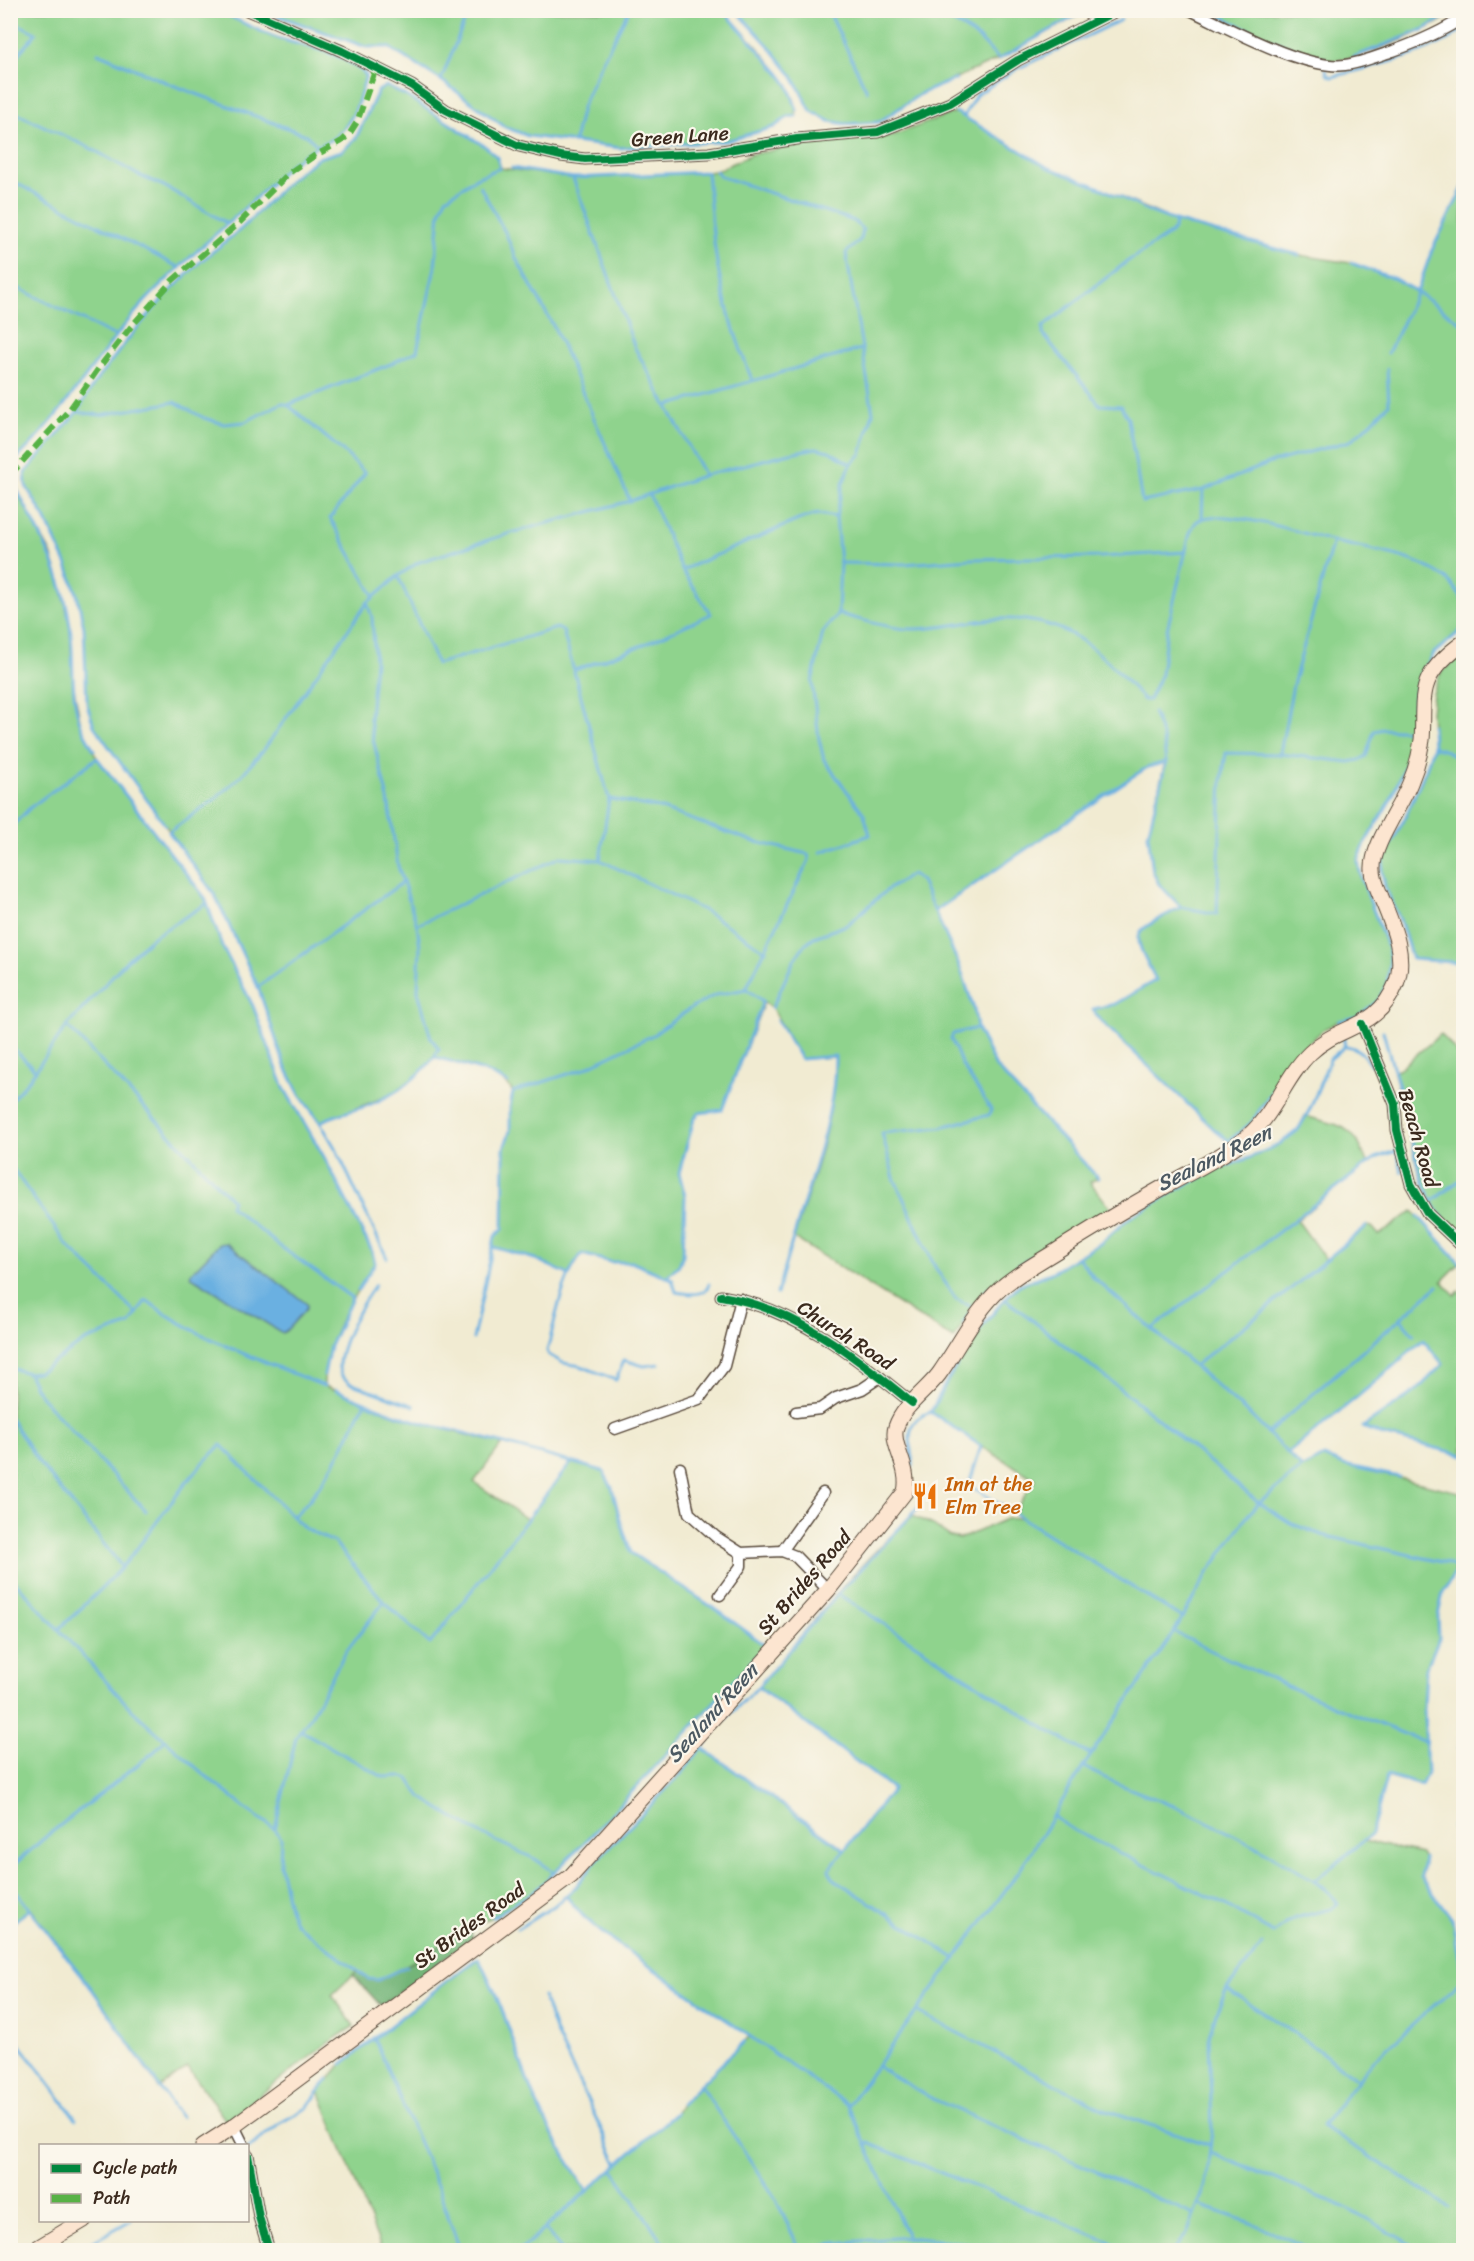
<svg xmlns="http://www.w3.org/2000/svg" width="1474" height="2261" font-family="Sriracha,sans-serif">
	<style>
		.green { fill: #8fd38d; stroke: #657e56; stroke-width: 1.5 }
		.forest { fill: #73b578; stroke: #57704b; stroke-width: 1.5 }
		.water { fill: #6bb0e1; stroke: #536d80; stroke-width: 1.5 }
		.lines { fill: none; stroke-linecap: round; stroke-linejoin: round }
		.stream { stroke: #6bb0e1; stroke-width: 3 }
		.street-casing { stroke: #564739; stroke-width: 13 }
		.secondary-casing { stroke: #564739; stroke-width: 17 }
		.street { stroke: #fff; stroke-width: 10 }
		.secondary { stroke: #fce5d0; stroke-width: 15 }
		.quiet { stroke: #57b245; stroke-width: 6; stroke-dasharray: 12 6; stroke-linecap: butt }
		.cycleway-casing { stroke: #fbf7ec; stroke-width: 11 }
		.cycleway { stroke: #00873e; stroke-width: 8 }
		.labels { text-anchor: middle; stroke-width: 4.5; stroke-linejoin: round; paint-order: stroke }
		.street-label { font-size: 20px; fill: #3b2a1e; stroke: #fbf7ec }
		.food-label { font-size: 20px; fill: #c56008; stroke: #fbf7ec; text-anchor: start }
		.water-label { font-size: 21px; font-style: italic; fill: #4c5962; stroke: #fbf7ec }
	</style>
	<rect width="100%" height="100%" fill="#fbf7ec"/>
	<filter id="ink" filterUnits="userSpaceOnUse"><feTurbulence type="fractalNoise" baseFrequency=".0167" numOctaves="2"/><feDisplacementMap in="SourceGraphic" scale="12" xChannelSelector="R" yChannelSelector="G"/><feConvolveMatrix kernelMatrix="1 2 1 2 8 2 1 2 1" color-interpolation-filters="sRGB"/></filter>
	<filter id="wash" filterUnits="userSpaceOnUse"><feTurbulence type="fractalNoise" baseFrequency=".008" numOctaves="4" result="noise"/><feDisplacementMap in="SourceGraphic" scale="24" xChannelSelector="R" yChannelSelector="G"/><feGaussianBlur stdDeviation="1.35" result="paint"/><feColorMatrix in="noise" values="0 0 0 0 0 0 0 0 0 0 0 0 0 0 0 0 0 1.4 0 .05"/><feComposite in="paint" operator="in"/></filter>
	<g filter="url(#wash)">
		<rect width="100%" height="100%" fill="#f1ebd2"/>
		<g class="green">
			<path d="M11,10l206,1 55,25 60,18 25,12 9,9c-6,23 -12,48 -32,63 -5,4 -11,5 -16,8 -12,7 -27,17 -37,27 -45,47 -98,86 -141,134 -45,51 -79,112 -129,158z"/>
			<path d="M262,11h461c19,19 80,78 73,105l-8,1 -14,10 -48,14 -106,7 -92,-12 -23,-9 -64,-47 -53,-33h-22z"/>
			<path d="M736,11h350l-87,48 -77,34 -43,29 -33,2 -17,-3 -18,-10 -19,-36 -23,-29z"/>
			<path d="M1209,11h246c-19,17 -75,39 -101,46 -9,2 -19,3 -28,5l-2,-3 -54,-19z"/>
			<path d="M386,86l22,11 78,50 11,10 4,11 72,10 134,-6 9,-1 36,-17 64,-11 75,-7 65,-24 91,55 56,22 72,32 124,34 52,8 44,16 22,13 15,-42 31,-64v442l-29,25 -13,23 -6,18 -2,51 -21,52 -27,46 -7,18 3,16 27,72 2,12 -3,23 -9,17 -21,16 -18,4 -15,8 -25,23 -48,71 -22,18 -15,-12 -116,-111 -5,-9 22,-5 41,-24c-26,-53 -25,-45 25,-73l-22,-23 -6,-12 -5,-38 17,-72 -17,5 -16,10 -197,134 25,56 14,42 3,19 19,39 102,111 -8,4 22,28 -88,51 -39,31 -12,15 -19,32 -160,-101c18,-56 42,-122 41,-181l-34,2 -29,-51 -8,-6 -42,108 -23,3 -5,7 -15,52 6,24 -2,59 -4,10 -13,12 -35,-15h-21l-28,-8 -13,21 -34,-16 -42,-12 2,-11 8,-7 1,-81 6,-17v-24l3,-15c-14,-23 -53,-28 -78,-35l-20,20 -25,18 -70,27 -20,-27 -15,-29 -27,-79 -43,-92 -121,-169 -7,-22 -3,-76 -7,-33 -11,-32 -21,-45 -19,-32 -1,-13 52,-61 18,-30 37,-48 33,-38 36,-35 40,-32 51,-51 26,-20 24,-7 14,-13 22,-47z"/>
			<path d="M11,482l40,71 10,33 9,39 3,58 8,42 16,33 108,140 17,48 31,60 31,82 40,69 47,92 4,14c-23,36 -52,77 -51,123 25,8 49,21 74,30 34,11 69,19 104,28l-28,38 53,37 44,-56 32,8 9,17 8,32 11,33 90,60 45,33 -176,191 -54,53 -43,27 -24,10 -38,25 -52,28 -11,-1 -11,-8 -25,24 22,31 -26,17 -102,78 -38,-54 -29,21 -67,-99 -61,-80 -20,15z"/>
			<path d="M1463,652v311l-51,-4 -12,-39 -15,-33 -3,-16 2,-14 21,-39 21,-49 7,-22 -2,-35 2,-18 7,-20z"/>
			<path d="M1441,1034l22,26v180c-50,-40 -51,-109 -69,-167z"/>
			<path d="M1305,1116c36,10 49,8 62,47l-70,57 29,40 41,-34 5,1 7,8 34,-24 47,52 -18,18 13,14 4,-4 4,4v160l-81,-20 -19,-8 54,-37 26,-25 -20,-25 -55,48 -80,65 14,15 22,-11 20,8 119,28v68l-8,6 -1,7 -11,19 -5,23 1,22 -13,31 -2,40 3,64 -6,12 -34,-9 -16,59 -7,6 57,13 3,4 -2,19 30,42 11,61 1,220 -4,25 3,25h-1081l-63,-159 23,-27 105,-83 31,-23c24,43 37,91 55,137 14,34 34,65 54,96l89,-78 5,-9 69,-68 -145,-101 -22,-19 -17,-20c14,-13 24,-29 37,-42 33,-35 70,-68 98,-107l144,102 48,-60 -135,-102c50,-58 97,-122 155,-171l20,9 18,12 9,2 46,-20 14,-1 -6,-5 21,-34 -54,-33 -50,-34 16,-31 33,-52 25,-30 14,-14 32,-12 50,-30 28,-25 49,-29 37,-19 34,-12 31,-14 18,-14z"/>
			<path d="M1463,1798l1,48h-1l-3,-1 -8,-18z"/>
		</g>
		<path class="forest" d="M469,1927l4,10 -92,69 -28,-31 4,-4 11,8 11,1 52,-28z"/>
		<path class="water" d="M226,1243l81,61v4l-21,23 -4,2 -92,-57 1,-3 28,-29z"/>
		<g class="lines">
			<g class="stream">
				<path d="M262,10l104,37h22l53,33 64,47 23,9 92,12 106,-7 48,-14 14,-10 8,-1"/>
				<path d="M723,10l56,63 9,12 9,25"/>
				<path d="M736,10l33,36 23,29 19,36 18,10 17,3 33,-2 43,-29 34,-14"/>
				<path d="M828,10l39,81"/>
				<path d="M921,10c21,6 40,14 57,28 8,6 13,15 21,21l87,-49"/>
				<path d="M1209,10l61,30 55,20"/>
				<path d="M10,20l26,13 -26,31"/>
				<path d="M98,53l72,31 136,51 12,11"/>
				<path d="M1354,57l71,-28 30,-19"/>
				<path d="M1326,69l1,5 5,3c37,-10 104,-23 132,-49"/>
				<path d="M441,80l28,-70"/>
				<path d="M10,110l84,40 44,25 26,11 64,38"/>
				<path d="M956,112l91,55 56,22 48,23 24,9 124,34"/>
				<path d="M964,116l12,-21 41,-26 104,-49"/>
				<path d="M574,142l8,-35 20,-45 27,-52"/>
				<path d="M512,168l61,10 134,-6c4,39 6,78 15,115 7,32 18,62 30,93"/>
				<path d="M716,171l4,5 134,45 9,9 -2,9 -15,14 27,160 -12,41 -10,10 -8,19 -7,34 4,46 -2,51 -15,18 -11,50 7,57 5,21 40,54 6,21 -49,17"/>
				<path d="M573,178l62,170 69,126"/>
				<path d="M10,180l170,88"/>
				<path d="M480,186l25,46 11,26 39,71 75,172"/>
				<path d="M1175,221l-1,8 -4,5 -42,27 -85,66v7l57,71 21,1 7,13 14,83 61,-12 70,-28 77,-21 21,-18 18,-19 -2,-35"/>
				<path d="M1351,263l44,16 22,13 47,33"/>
				<path d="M10,284l105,52"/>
				<path d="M1388,353l29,-61 15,-42 32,-64"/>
				<path d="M667,406l194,-57"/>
				<path d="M77,412l23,3 75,-13 29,16 20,6 21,-2 37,-19 6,2 58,49 19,19 -35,45 44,78"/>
				<path d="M10,465c51,-46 85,-107 130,-158 43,-48 96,-87 141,-134 10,-10 25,-20 37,-27 5,-3 11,-4 16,-8 20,-15 26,-40 32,-63 -25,-25 -62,-27 -94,-39 -19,-8 -37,-17 -55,-26"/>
				<path d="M15,486c23,45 49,88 55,140 5,32 -1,68 11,99 3,9 9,17 13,25"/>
				<path d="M1202,519l1,-28"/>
				<path d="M840,563l64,1 67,-5 129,-2 86,-5"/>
				<path d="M682,570l121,-52 15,-4 18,3"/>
				<path d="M398,576l39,88 120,-36 6,3 46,168 -9,61"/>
				<path d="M838,614c22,5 51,15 72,15 30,1 58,-9 87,-10 72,-3 103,32 147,81h5l12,-26 6,-44 23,-97c3,-6 4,-11 11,-14 27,-10 105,15 134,23 36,8 78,13 109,35 9,7 14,15 20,25"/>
				<path d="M575,670l65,-24 71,-32 -29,-44 -33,-76"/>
				<path d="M1153,712l10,26 3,24 -18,72 5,38 6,12 22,23 36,7 5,-135 4,-26 54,1 69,8 11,-2 6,-4 8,-25 9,-2 30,2"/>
				<path d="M1432,725l1,22 -7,22 -21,49 -21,39 -2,14 3,16 15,33 12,39 52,4"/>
				<path d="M1433,747l14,4 17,13"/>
				<path d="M1280,754l13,-69 40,-144"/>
				<path d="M610,799l49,9 93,33 56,13 1,6 -63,129"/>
				<path d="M165,825l-71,-99 -7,-22 -3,-76 -7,-34 -11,-31 -21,-45 -19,-32 -1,-13 52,-61 18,-30 37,-48 33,-38 36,-35 40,-32 51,-51 26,-20 24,-7 14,-13 22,-47 8,-5 22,11 78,50 11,10 3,11 -24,10 -30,20 -6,14 -5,55 -18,84 -29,14 -100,40"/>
				<path d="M10,828l21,-21 66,-49 108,140 17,48 31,60 31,82 40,69 47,92 4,14 -17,27"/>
				<path d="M1181,907c-50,28 -52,20 -25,73l-41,24 -22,5 5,9 116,111 15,12 22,-18 26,-39"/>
				<path d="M935,911l197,-134 16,-10 18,-5"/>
				<path d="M417,925l143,-68 40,3 105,51 61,40"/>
				<path d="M258,987l145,-105"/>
				<path d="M772,1008l22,-48 11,-16 9,-7 33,-12 40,-35 25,-16 9,7 39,86 14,42 3,19 19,39 102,111"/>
				<path d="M67,1026l165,174 -2,6 47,38 75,54 -22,48 -6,29"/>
				<path d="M1341,1027l-2,-6 18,-4 21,-16 9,-17 3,-23 -2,-12 -27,-72 -3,-16 7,-18 27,-46 21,-52 2,-51 6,-18 13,-23 30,-25"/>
				<path d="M1383,1031c6,23 13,45 19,67 14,53 16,105 62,142"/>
				<path d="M10,1045l26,26"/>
				<path d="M1345,1046c13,1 19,9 26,19"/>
				<path d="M435,1057l49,14 24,12"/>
				<path d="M10,1101l18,-20 39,-55 61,-67 25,-22 53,-33"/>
				<path d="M320,1122c16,-8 33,-11 49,-17 26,-10 56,-31 70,-56l-8,-11 -13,-47 2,-45 -3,-21 -19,-59 -10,-67 -15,-60 -3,-21 5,-57 -3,-44 -5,-14"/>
				<path d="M10,1165l57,80 70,69"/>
				<path d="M1431,1202l33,-25"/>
				<path d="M1418,1216l42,47"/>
				<path d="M493,1247l42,12 34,16"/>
				<path d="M1078,1257l16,21 157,138 51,52"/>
				<path d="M387,1258l-50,-107 -17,-29 -20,-27 -15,-29 -27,-79 -43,-92 -46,-63 46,-33 26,-23 24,-28 102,-145 31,-27 21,-14 92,-29 119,-32 75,-26 85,-22 26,-5 13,3 22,13"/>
				<path d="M1018,1266l47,-30"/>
				<path d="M375,1285c-13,18 -37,60 -36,83 1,8 6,11 11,15l64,23"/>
				<path d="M777,1294c14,-54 33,-106 47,-160 7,-30 11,-47 11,-78l-34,3 -24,-39"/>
				<path d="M1005,1299l136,106 118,98 33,21 30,11 124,28 9,4 9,-6"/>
				<path d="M973,1307l-17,-8 -21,-32 -41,-89 -12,-45 59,-6 48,-12 2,-5 -29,-45 -11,-26 2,-5 24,-6"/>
				<path d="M1400,1318l14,17"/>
				<path d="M963,1323l22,-31 9,-7"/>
				<path d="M1152,1329l223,-171 22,-7 5,21"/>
				<path d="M473,1339l22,-103 8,-7 1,-81 6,-17v-24l3,-15 70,-23 70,-34 35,-25 27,-15 31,-6 17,12 -41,109 -23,3 -5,6 -15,54 6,23 -2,59 -4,10 -13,12"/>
				<path d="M659,1364l-15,2 -20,-6 -8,20 -35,-14 -18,-3 -14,-8 -2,-4c9,-32 14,-72 35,-97l28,8h21l41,17 4,13c12,2 30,5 33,-8"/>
				<path d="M1194,1366l70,-55 103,-85"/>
				<path d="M10,1368l18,5 11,-1 46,-31 45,-17 16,-24c52,40 118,61 178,86"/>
				<path d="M28,1373l8,16 15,19 95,103"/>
				<path d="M336,1390c40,17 79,34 121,41l146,40 9,17 8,32 11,33 90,60 45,33 -176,191 -54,53 -43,27"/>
				<path d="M931,1412l50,34 -12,39 213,133"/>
				<path d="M10,1418l28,43 84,106"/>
				<path d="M1268,1433l170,-147"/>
				<path d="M1288,1453l80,-65 55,-48 20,24 -26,26 -54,37 19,8 82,20"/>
				<path d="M913,1465c-3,-23 -10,-45 18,-53l16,-31 33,-52 25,-30 14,-14 32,-12 50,-30 28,-25 49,-29 37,-19 34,-12 31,-14 18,-14 12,-21 20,-50 15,-13 -2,-10"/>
				<path d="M292,1517c31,-25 56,-79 73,-115"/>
				<path d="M10,1576l122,134 68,61 46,38 29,20 6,9 -1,27 9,43 6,14 6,6 67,51 10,1 29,-14"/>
				<path d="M838,1594l206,134 47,27"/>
				<path d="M59,1629c21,-20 44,-40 63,-62 34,-40 60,-86 99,-122l83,83 31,15 49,59 46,42 141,-181"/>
				<path d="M1174,1632c81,42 165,77 251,110"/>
				<path d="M758,1687l135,102 -64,80 2,8 125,82"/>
				<path d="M300,1730l83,47 18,-1 8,3 12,18 30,19 30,18 54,25 19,13"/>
				<path d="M1464,1731l-5,18 5,28"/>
				<path d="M701,1747l144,103"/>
				<path d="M1464,1798l-12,29 8,18 -2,13 6,16"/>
				<path d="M1052,1816l23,15 147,72 51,30 22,-15 36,-9 7,-6c-12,-16 -30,-26 -47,-36 -33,-21 -70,-39 -106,-56 -33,-15 -69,-25 -101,-44"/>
				<path d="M275,1829l21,-92 16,-23 34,-63 38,-49"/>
				<path d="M1424,1858l-3,19 31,42 11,59"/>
				<path d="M10,1868l38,-33 106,-83 11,-12"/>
				<path d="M1314,1881l57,-46 16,-60 34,10 6,-12 -3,-64 2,-40 13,-31 -1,-22 5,-23 11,-19"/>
				<path d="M10,1884l82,105 88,128"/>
				<path d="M566,1896l17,20 22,19 243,170 60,132"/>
				<path d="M10,1924l20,-15"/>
				<path d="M517,1929l37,-23 21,-18 20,-26 89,-91 35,-46 39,-38 80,-93 82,-88"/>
				<path d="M1227,1989l82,54 49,37"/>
				<path d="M543,1996l13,37 62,132"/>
				<path d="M918,2012l183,96 109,37"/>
				<path d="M10,2031l66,88"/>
				<path d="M374,2038l64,149 22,63"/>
				<path d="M342,2064l105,-83 31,-23c24,43 37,91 55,137 15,34 34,65 54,96"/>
				<path d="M878,2067l53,31 263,117"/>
				<path d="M700,2085l74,111 26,54"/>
				<path d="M681,2104l64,-63"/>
				<path d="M848,2105l172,-235 63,-103 91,-135 34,-59 40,-58 11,-12 43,-35 22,-11 20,8 55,12"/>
				<path d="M868,2143l262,107"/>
				<path d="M248,2149l32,-26 27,-15 21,-29"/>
				<path d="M1211,2153l131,53 67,37 9,7"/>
				<path d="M613,2170l55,80"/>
				<path d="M1464,2200l-4,25 4,15"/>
				<path d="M1199,2205l55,19 59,26"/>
				<path d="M1449,2207l-127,-81 52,-66 89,-81"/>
				<path d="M545,2229l17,21"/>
				<path d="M912,2248l1,2"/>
				<path d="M78,2250l53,-30"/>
				<path d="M520,2250l156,-137"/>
				<path d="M801,2250l35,-7 72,-6 120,13"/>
				<path d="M1174,2250l13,-17 19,-48 6,-55 -3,-93 8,-27 10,-21 36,-45"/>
			</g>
		</g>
	</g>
	<g filter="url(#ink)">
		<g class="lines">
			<g class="street-casing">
				<g id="street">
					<path d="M247,10l95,41 70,35 34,24 73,36 42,10 24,3 124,-6 88,-14 81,-7 72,-29 68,-43 100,-50"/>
					<path d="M1190,10c39,18 114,60 155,55 16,-2 33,-9 48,-14 25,-9 49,-19 71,-34"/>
					<path d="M1362,1024l33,80 2,26 14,54 17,30 36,34"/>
					<path d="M721,1296c74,12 135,61 191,107"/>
					<path d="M796,1412l24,-3 16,-11 26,-9 18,-12"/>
					<path d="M615,1429l84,-30 25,-33 17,-67"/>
					<path d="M680,1468l9,45 27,24 25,16 41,-2 13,5 33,34"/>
					<path d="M782,1551l41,-58"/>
					<path d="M720,1595l21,-29v-13"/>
					<path d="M234,2126l10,20"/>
					<path d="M248,2155l11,62 10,33"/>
				</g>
			</g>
			<g class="secondary-casing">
				<g id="secondary">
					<path d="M203,2146l31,-20 337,-250 257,-286 77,-98c6,-25 -15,-47 -9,-65 7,-21 30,-36 43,-53 20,-28 36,-63 62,-86 17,-15 38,-26 57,-38 36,-23 74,-45 111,-66 25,-14 51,-26 73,-43 32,-23 41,-62 68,-88 31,-30 67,-22 86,-69 11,-29 -4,-60 -15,-87 -3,-8 -8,-17 -8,-27 -2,-23 28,-64 37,-87 6,-14 10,-29 12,-43 2,-20 -2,-44 7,-62 8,-15 21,-26 35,-36"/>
					<path d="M34,2250l50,-30"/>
				</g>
			</g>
			<use href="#street" class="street"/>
			<use href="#secondary" class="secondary"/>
			<path class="quiet" d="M10,475l60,-66 31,-44 29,-37 43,-48 64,-55 52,-52 25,-17 28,-15 8,-8 7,-11 19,-54"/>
			<g class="cycleway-casing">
				<g id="cycleway">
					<path d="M247,10l95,41 70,35 34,24 73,36 42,10 24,3 124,-6 88,-14 81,-7 72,-29 68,-43 100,-50"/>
					<path d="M1362,1024l33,80 2,26 14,54 17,30 36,34"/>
					<path d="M721,1296c74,12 135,61 191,107"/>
					<path d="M248,2155l11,62 10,33"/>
				</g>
			</g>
			<use href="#cycleway" class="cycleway"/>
		</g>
	</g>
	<defs>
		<g id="restaurant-bare" transform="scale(2.07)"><path d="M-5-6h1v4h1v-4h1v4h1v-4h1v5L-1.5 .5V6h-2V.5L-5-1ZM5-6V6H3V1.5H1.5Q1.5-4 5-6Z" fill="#e8710a" stroke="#fbf7ec" stroke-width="2.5" paint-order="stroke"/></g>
	</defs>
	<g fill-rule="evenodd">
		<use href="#restaurant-bare" x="925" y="1496"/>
	</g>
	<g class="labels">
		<g class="street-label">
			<text transform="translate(680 136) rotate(-4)" y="7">Green Lane</text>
			<text transform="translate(1419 1138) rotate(74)" y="7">Beach Road</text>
			<text transform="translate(846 1335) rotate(33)" y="7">Church Road</text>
			<text transform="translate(804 1582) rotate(-49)" y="7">St Brides Road</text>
			<text transform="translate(469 1925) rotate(-36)" y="7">St Brides Road</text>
		</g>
		<g class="food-label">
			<text x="945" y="1491">Inn at the<tspan x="945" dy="23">Elm Tree</tspan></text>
		</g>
		<g class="water-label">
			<text transform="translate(1214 1158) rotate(-26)" y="7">Sealand Reen</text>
			<text transform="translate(712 1713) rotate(-48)" y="7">Sealand Reen</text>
		</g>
	</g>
	<rect width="1474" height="2261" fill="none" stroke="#fbf7ec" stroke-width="36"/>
	<rect x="39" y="2144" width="210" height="78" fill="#fbf7ec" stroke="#aea59a" stroke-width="1.5"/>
	<rect x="51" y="2164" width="30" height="9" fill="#00873e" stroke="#aea59a" stroke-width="1.5"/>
	<text x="93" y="2174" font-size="18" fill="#3b2a1e">Cycle path</text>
	<rect x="51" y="2194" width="30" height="9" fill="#57b245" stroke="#aea59a" stroke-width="1.5"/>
	<text x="93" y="2204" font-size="18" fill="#3b2a1e">Path</text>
</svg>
